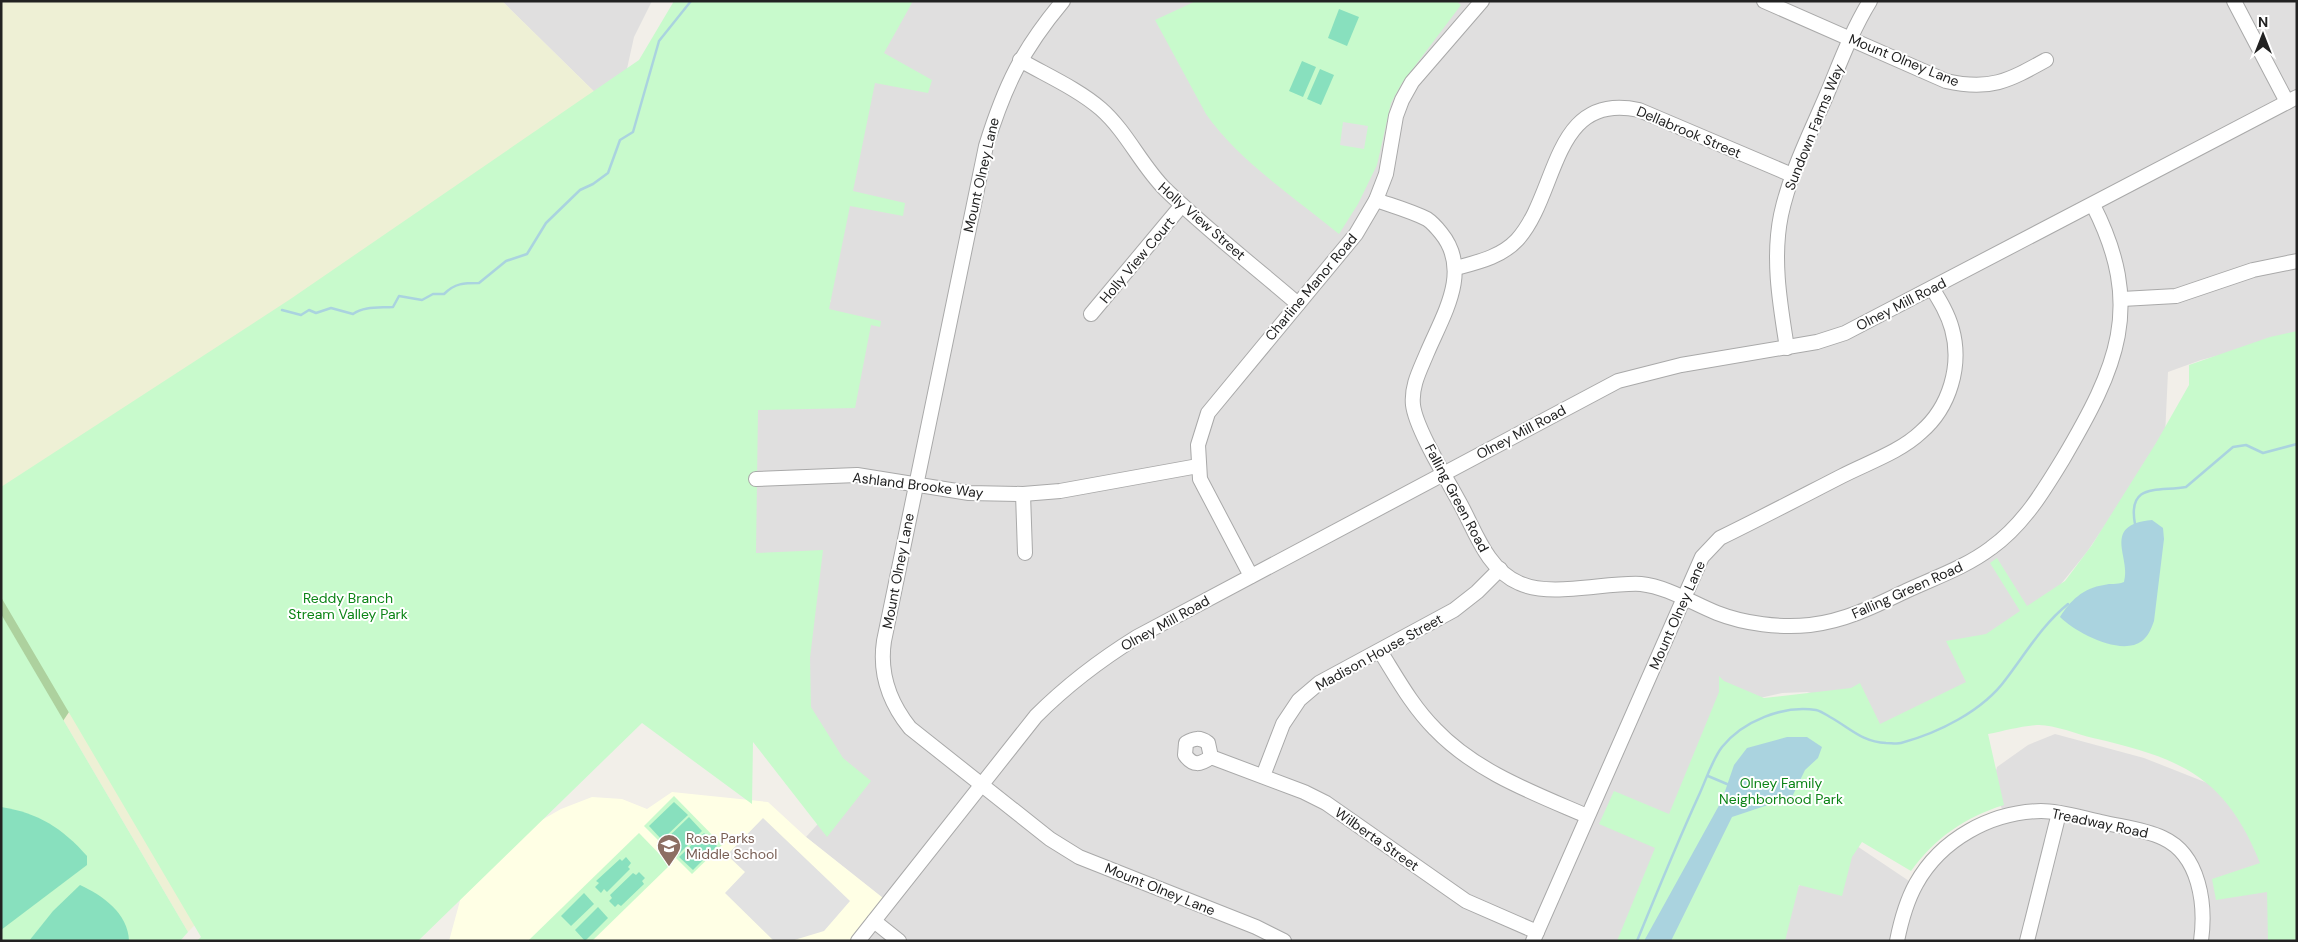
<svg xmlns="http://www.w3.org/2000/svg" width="2298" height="942" font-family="'DM Sans',sans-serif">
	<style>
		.residential { fill: #e0dfdf }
		.education { fill: #ffffe5 }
		.farmland { fill: #eef0d5 }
		.forest { fill: #add19e }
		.park { fill: #c8facc }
		.pitch { fill: #88e0be }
		.parking { fill: #e2e2e2 }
		.water { fill: #aad3df }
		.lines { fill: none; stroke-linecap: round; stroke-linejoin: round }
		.stream { stroke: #aad3df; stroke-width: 2.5 }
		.minor-casing { stroke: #a9a9a9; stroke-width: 16 }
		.minor { stroke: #fff; stroke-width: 14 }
		.labels { text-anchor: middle; stroke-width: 4; stroke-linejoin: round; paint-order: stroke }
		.street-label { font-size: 14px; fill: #222; stroke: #fff }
		.park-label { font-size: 14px; fill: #0c8416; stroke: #fff }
		.education-label { font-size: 14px; fill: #785e54; stroke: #fff; text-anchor: start }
	</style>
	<rect width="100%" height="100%" fill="#f2efe9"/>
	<g class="residential">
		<path d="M502,1h150l-18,36 -17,77z"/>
		<path d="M888,1h1409v334l-96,25 -33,12 -3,64 -78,116 -110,135 -90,47 -44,-33 -36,-9 -25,1 -36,8 -126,240h-762l30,-39 -82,-65 52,-57 -35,-38 -90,-179 -16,-122 114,-140 -15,-42z"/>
		<path d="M2055,734l89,24 71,28 35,27 33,128h-515l12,-33 62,-72 73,49 27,-34 63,-35 -13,-31 5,-18 31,-22z"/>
	</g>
	<path class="education" d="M672,792l96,10 38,35 82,65 -30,39h-409l12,-44 65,-68 35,-20 31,-12 30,2 25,10z"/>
	<path class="farmland" d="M1,1h501l115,113 -272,655 -157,163 -187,-318z"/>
	<path class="forest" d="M1,590l78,107 -20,30 -58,-17z"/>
	<g class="park">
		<path d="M674,1h239l-29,52 48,27 -4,13 -53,-10 -22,108 52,12 -2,13 -53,-10 -21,103 52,12 -1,6 -9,-2 -16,83 -97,2 -2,143 67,-3 -13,108 1,49 32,51 28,23 -44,56 -74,-95 -1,62 -110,-81 -224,218h-221l4,-4 -200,-340v-110l288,-187 350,-240z"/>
		<path d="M1196,1h260l5,4 -59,78 -11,20 -14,62 -19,39 -19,30c-44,-36 -100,-73 -133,-120l-51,-94z"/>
		<path d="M2297,331v610h-29l-1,-49 -51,8 -4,-21 48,-16c-35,-88 -81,-105 -167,-125 -16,-4 -41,-14 -56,-13 -16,1 -33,6 -49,9l16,71c-39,12 -69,33 -93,66l-49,-29 -10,15 -10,39 -43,-11 -14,56h-168l38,-93 -56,-24 15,-33 55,23 50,-122v-16l5,5 40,17 87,-10 9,-5 20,41 86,-42 -20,-41 40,-7 34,-23 -30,-48 7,-5 30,48 38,-25 27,-36 64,-102 33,-58v-20l81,-28z"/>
		<path d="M1,614l187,318 -8,9h-179z"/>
		<path d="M674,796l48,49 -30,29 -48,-48z"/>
		<path d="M639,833l31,32 -78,76h-64z"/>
	</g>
	<g class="pitch">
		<path d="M1339,9l20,8 -12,29 -19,-8z"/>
		<path d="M1302,61l14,6 -13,30 -14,-6z"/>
		<path d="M1320,69l14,6 -13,30 -14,-6z"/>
		<path d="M674,802l14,13 -26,25 -13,-14z"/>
		<path d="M1,807c38,6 61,21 86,49v9l-86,65z"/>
		<path d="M689,817l13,14 -24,24 -14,-14z"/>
		<path d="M704,833l13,13 -24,24 -14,-13z"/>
		<path d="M626,857l5,6 -3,4 2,2 -23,23 -3,-3 -3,4 -6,-6 4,-4 -3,-2 24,-22 2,2z"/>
		<path d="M639,872l6,6 -3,3 2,3 -23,22 -3,-2 -3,3 -6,-6 3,-3 -2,-3 23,-22 3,2z"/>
		<path d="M80,885c22,10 48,28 49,56h-100l24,-30z"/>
		<path d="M584,893l10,11 -23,22 -10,-10z"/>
		<path d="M598,907l10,11 -23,23 -10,-11z"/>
	</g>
	<g class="parking">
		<path d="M1343,122l25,4 -4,23 -24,-4z"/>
		<path d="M763,818l87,83 -26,30 -33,10h-17l-49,-48 20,-21 -18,-17z"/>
	</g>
	<g class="water">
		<path d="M2152,520l11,8 1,11 -10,82c-3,8 -5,14 -12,20 -21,16 -67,-9 -82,-24 10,-16 23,-29 44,-32 7,-2 12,0 20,-3 8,-24 -24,-57 28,-62z"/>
		<path d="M1787,737h20l15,10 -4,11 -13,12 -13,27 -60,20 -61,124h-27l78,-141 12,-35 13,-17z"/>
	</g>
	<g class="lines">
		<g class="stream">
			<path d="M282,310l19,5 8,-5 7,3 15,-5 22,6c11,-8 26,-6 40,-7l6,-11 23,4 11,-6h11c11,-11 20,-11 35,-11l27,-22 21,-7 19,-31 34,-33 13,-6 15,-11 12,-33 13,-8 26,-91 32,-40"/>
			<path d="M2135,524c-8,-42 24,-32 51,-37l47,-40 13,-2 17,8 34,-9"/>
			<path d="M1708,776l19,8"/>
			<path d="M1637,941c20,-49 40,-98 62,-146 7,-15 13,-35 23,-48 21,-26 61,-42 94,-37 5,1 9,4 14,7 20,11 32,25 56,26 5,0 11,1 15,0 37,-10 82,-32 105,-64 20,-26 36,-54 62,-75"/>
		</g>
		<g class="minor-casing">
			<g id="minor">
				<path d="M1063,1c-41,49 -58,84 -77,145l-102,495c-5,33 6,62 26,87l140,111 29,18 177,70 28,14"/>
				<path d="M1764,1l182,80c44,10 62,0 100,-21"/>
				<path d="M2234,1l53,101"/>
				<path d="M1020,60c26,15 58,29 81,49 26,23 40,56 64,80 42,41 89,77 133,115"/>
				<path d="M1376,200c17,6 35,11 51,19 6,4 10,9 14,14 31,38 2,82 -14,120 -7,17 -16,33 -14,52 3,25 37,79 50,104 14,27 26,61 56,74 32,15 86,-1 122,1 27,3 51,19 76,29 28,11 63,15 93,12 35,-4 65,-19 96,-34 28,-13 60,-24 85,-43 32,-23 52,-56 72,-89 54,-92 82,-152 30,-254"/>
				<path d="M1456,268c22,-6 45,-11 61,-28 42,-46 34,-149 122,-130l153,65"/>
				<path d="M2122,299l54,-3 77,-26 44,-9"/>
				<path d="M1091,314l91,-109"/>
				<path d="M1787,348c-7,-44 -15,-89 -6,-133 9,-42 29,-81 46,-121 13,-31 25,-64 43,-93"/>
				<path d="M756,479l101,-4 112,18 54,1 37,-3 138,-25"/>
				<path d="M1023,494l2,59"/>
				<path d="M1251,576l-51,-97 -2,-34 10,-32 148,-179 20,-34 10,-26 10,-58 6,-16 10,-18 70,-81"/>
				<path d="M1380,651c17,27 32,55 55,78 41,43 99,64 152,87"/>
				<path d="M1211,757l-3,-14c-8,-6 -14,-5 -22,0l-1,12c8,11 15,10 26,2l93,35 22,11 140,98 71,31"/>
				<path d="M1263,776l20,-52 16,-24 20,-17 135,-73 23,-18 23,-23"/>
				<path d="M874,921l25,20"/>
				<path d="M858,941l178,-225c30,-30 64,-56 101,-79l481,-256 63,-16 136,-23 28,-9 452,-236"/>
				<path d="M1533,941l169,-384 18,-19c41,-20 81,-41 122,-62 25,-13 58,-24 79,-44 29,-25 41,-67 31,-103 -4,-15 -12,-28 -20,-41"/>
				<path d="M1897,941c4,-20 9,-39 19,-57 25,-45 75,-72 125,-73 20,0 41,7 60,11 21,5 43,7 62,16 37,17 43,67 38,103"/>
				<path d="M2027,941l32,-128"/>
			</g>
		</g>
		<use href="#minor" class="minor"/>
	</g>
	<defs>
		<g id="school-pin" transform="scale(1.25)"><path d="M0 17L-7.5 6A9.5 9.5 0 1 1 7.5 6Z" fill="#8d6e63" stroke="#fff"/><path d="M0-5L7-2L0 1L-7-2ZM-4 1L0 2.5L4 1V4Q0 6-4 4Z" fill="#fff"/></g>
	</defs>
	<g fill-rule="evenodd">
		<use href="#school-pin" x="669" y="846"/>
	</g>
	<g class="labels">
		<g class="street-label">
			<text transform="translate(1904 60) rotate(22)" y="5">Mount Olney Lane</text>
			<text transform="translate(1814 127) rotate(-68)" y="5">Sundown Farms Way</text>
			<text transform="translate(1689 132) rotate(23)" y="5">Dellabrook Street</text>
			<text transform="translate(981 175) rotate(-77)" y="5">Mount Olney Lane</text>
			<text transform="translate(1202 221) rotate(41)" y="5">Holly View Street</text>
			<text transform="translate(1137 260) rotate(-50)" y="5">Holly View Court</text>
			<text transform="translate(1311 287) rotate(-50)" y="5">Charline Manor Road</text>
			<text transform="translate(1901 304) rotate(-27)" y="5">Olney Mill Road</text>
			<text transform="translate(1521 432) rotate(-28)" y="5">Olney Mill Road</text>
			<text transform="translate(918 485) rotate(7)" y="5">Ashland Brooke Way</text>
			<text transform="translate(1457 498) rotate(62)" y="5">Falling Green Road</text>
			<text transform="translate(898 571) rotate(-79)" y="5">Mount Olney Lane</text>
			<text transform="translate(1907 590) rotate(-24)" y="5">Falling Green Road</text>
			<text transform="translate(1677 615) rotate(-66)" y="5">Mount Olney Lane</text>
			<text transform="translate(1165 623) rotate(-29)" y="5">Olney Mill Road</text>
			<text transform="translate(1379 652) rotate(-29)" y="5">Madison House Street</text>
			<text transform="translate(2100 823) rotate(12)" y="5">Treadway Road</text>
			<text transform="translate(1377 839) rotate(35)" y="5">Wilberta Street</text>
			<text transform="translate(1160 889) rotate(22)" y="5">Mount Olney Lane</text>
		</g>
		<g class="park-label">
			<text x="348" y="603">Reddy Branch<tspan x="348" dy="16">Stream Valley Park</tspan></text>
			<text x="1781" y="788">Olney Family<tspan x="1781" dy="16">Neighborhood Park</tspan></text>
		</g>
		<g class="education-label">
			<text x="686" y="843">Rosa Parks<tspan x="686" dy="16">Middle School</tspan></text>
		</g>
	</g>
	<rect width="2298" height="942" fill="none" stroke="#222222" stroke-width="5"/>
	<g transform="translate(2263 35)" stroke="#ffffff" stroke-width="4" paint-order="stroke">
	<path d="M0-4L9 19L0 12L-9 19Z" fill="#222222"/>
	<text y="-8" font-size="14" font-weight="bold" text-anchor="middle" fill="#222222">N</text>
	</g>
</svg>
